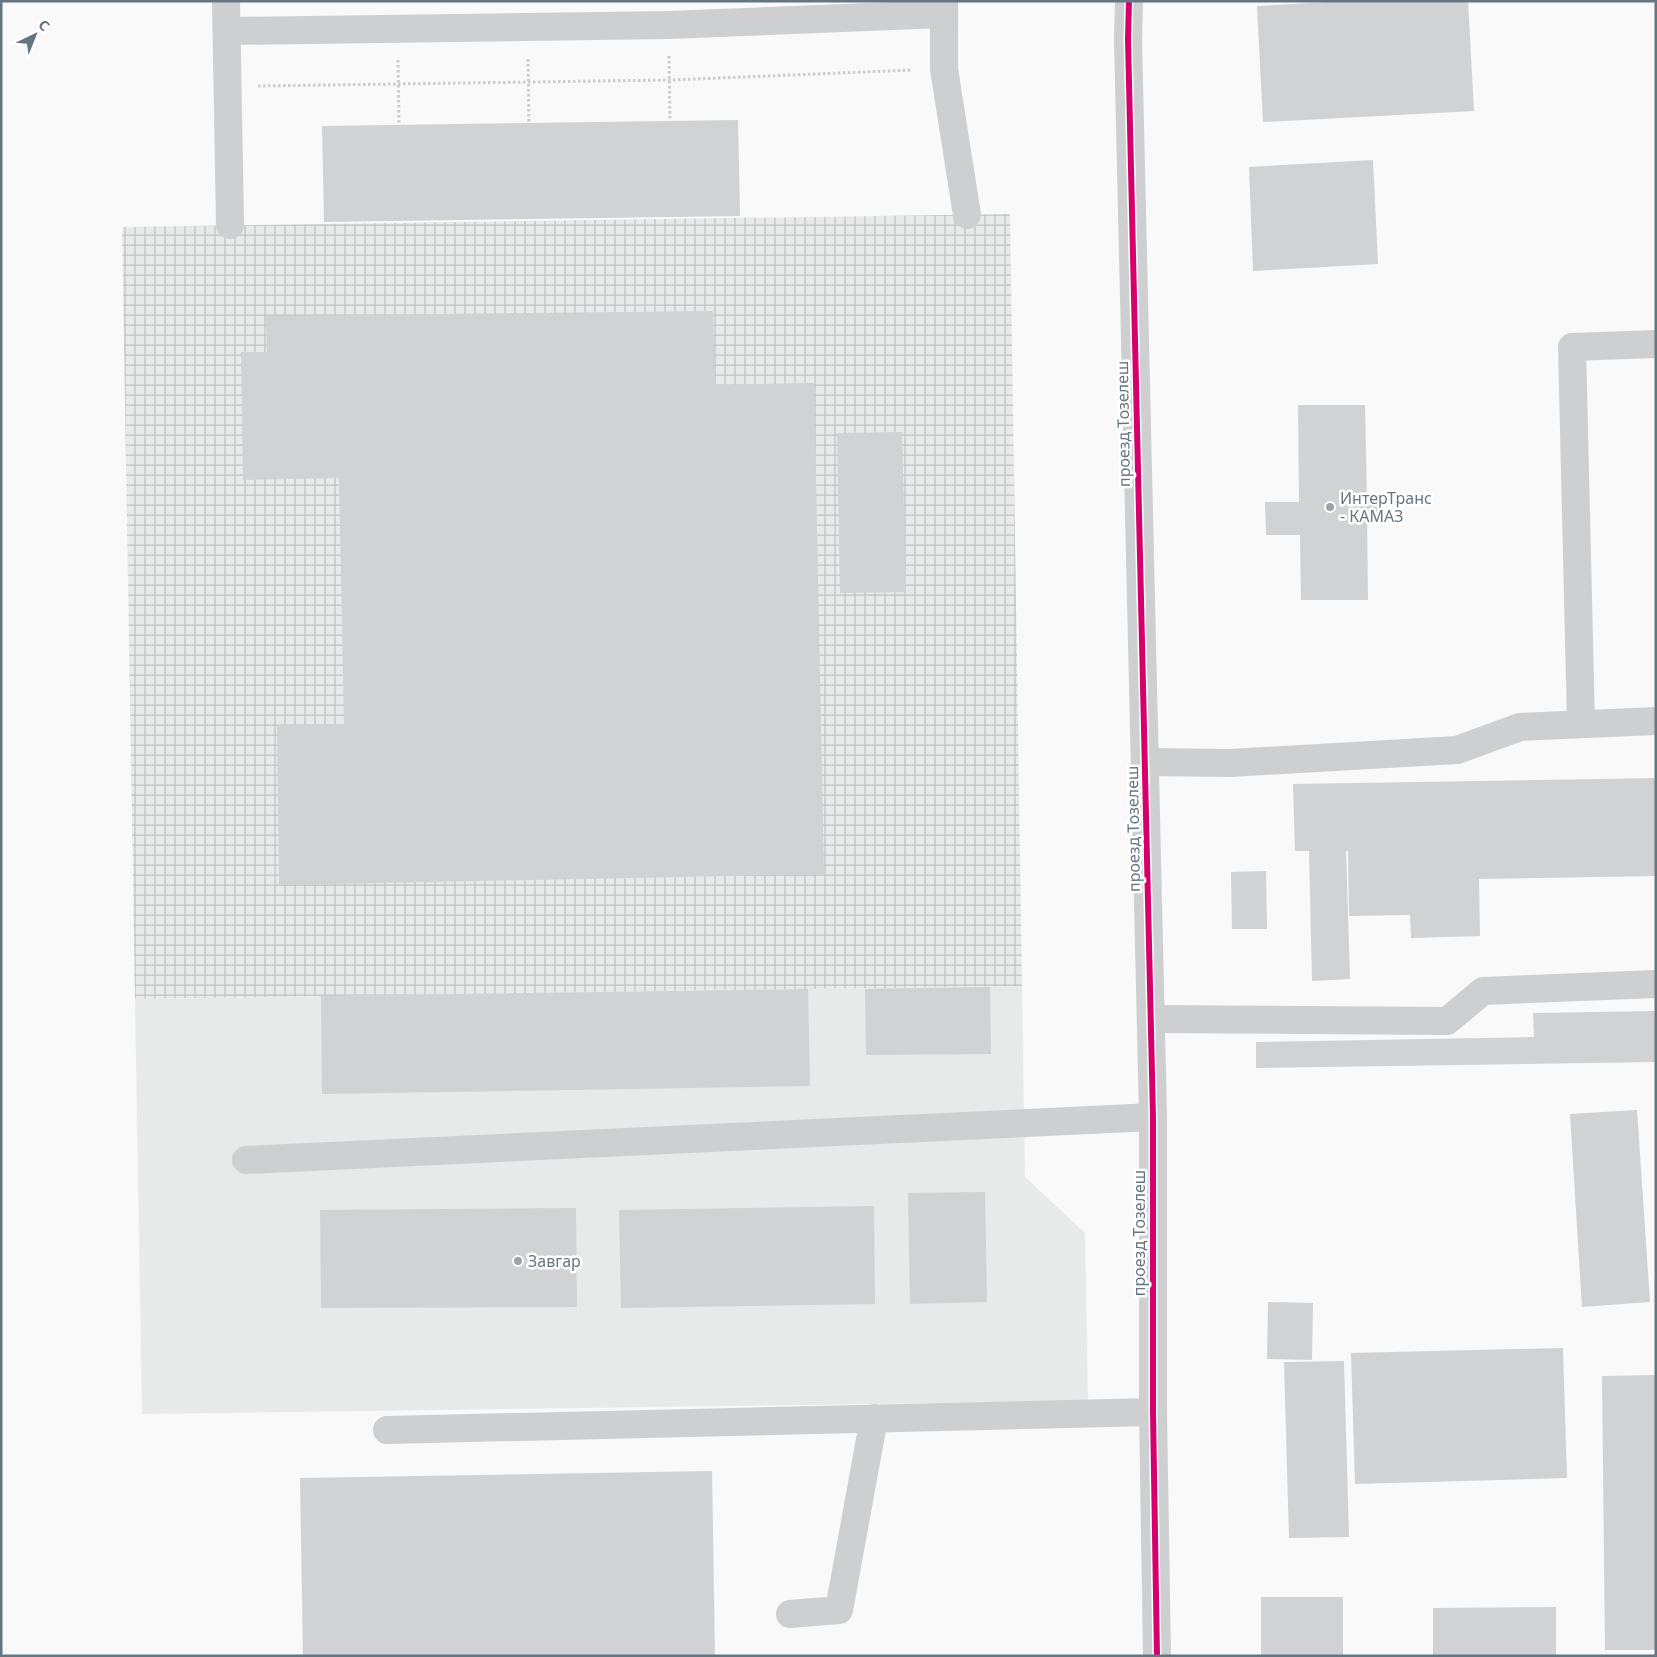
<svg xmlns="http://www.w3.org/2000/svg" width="1657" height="1657" font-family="'Noto Sans',sans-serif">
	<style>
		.built { fill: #e8e9e9 }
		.industrial { fill: url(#industrial-grid) }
		.building { fill: #d0d2d3 }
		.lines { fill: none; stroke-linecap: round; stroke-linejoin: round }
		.path { stroke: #cbcccd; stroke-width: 3; stroke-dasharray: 2.5 2.5; stroke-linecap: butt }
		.minor { stroke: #cecfd0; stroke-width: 28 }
		.cycleway-casing { stroke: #fff; stroke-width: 9 }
		.cycleway { stroke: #d6006c; stroke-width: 6 }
		.poi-dot { fill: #99a4ac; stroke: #fff; stroke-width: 2 }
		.labels { text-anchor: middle; stroke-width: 5; stroke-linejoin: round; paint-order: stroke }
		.street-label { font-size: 16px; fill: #657683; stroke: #fff }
		.poi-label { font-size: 16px; fill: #657683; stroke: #fff; text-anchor: start }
	</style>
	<defs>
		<pattern id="industrial-grid" width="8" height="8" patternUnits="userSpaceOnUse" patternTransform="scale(1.25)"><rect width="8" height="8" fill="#e8e9e9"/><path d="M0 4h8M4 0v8" fill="none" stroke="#c0c1c2"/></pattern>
	</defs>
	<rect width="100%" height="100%" fill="#f9f9f9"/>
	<path class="built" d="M1022,986l3,191 60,56 3,168 -946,13 -7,-415z"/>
	<path class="industrial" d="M1010,214l12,772 -887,13 -13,-772z"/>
	<g class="building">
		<path d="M1347,1h121l6,110 -211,11 -6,-116z"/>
		<path d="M738,120l2,96 -416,6 -2,-96z"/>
		<path d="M1373,160l5,104 -125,7 -4,-104z"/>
		<path d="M713,311l2,74 99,-2 10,491 -545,11 -2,-160 67,-1 -5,-246 -96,2 -2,-128h26l-1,-36z"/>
		<path d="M1298,405h67l2,99h14v11h-14l1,85h-67l-1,-65h-34l-1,-33h34z"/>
		<path d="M902,432l4,160 -66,1 -3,-160z"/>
		<path d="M1656,778v98l-177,3 1,57 -69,2 -1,-23 -61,1 -1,-65h-2l4,128 -38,2 -3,-130h-14l-2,-67z"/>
		<path d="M1266,871l1,58h-35l-1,-57z"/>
		<path d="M990,987l1,67 -125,1 -1,-66z"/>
		<path d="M808,989l2,97 -488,8 -1,-98z"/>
		<path d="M1656,1011v51l-400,6v-26l278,-5 -1,-24z"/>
		<path d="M1637,1110l13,192 -68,5 -12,-193z"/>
		<path d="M985,1192l2,110 -77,2 -2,-111z"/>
		<path d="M874,1206l1,98 -254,4 -2,-98z"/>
		<path d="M576,1208l1,99 -256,1 -1,-98z"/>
		<path d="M1268,1302l45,1 -1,57 -45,-1z"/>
		<path d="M1563,1348l4,130 -212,6 -4,-131z"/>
		<path d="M1344,1361l5,176 -60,1 -5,-176z"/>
		<path d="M1656,1375v275h-51l-3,-274z"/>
		<path d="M712,1471l3,185h-412l-3,-178z"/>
		<rect x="1261" y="1597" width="82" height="59"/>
		<path d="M1556,1607v49h-123v-48z"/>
	</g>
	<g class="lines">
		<g class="path">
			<path d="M669,56l1,65"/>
			<path d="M528,59l1,64"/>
			<path d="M398,60l1,65"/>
			<path d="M258,86l412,-6 242,-10"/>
		</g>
		<g class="minor">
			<path d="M226,1l4,224"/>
			<path d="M944,1v68l23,146"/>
			<path d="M1129,1l-1,38 25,1078v295l4,244"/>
			<path d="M227,31l442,-6 274,-11"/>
			<path d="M1581,724l-9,-377 84,-3"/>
			<path d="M1145,762l85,1 227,-13 63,-23 136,-6"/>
			<path d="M1151,1019l296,2 36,-30 173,-7"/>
			<path d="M246,1160l907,-43"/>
			<path d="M387,1430l766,-18"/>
			<path d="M790,1614l49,-4 35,-192"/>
		</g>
		<g class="cycleway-casing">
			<path id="cycleway" d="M1129,1l-1,38 25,1078v295l4,244"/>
		</g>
		<use href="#cycleway" class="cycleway"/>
	</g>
	<g class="poi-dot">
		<circle cx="1330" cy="507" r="5"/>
		<circle cx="518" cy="1261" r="5"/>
	</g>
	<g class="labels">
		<g class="street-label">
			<text transform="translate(1123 424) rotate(-91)" y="6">проезд Тозелеш</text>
			<text transform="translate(1133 829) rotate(-91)" y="6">проезд Тозелеш</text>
			<text transform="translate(1139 1233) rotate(-90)" y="6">проезд Тозелеш</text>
		</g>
		<g class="poi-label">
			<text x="1340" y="504">ИнтерТранс<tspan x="1340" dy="18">- КАМАЗ</tspan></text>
			<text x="528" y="1267">Завгар</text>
		</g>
	</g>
	<rect width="1657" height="1657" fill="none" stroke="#657683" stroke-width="5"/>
	<g transform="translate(35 35) rotate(43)" stroke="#ffffff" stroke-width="4" paint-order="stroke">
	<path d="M0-4L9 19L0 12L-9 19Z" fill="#657683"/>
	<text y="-8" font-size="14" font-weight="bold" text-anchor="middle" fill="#657683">С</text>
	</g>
</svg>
